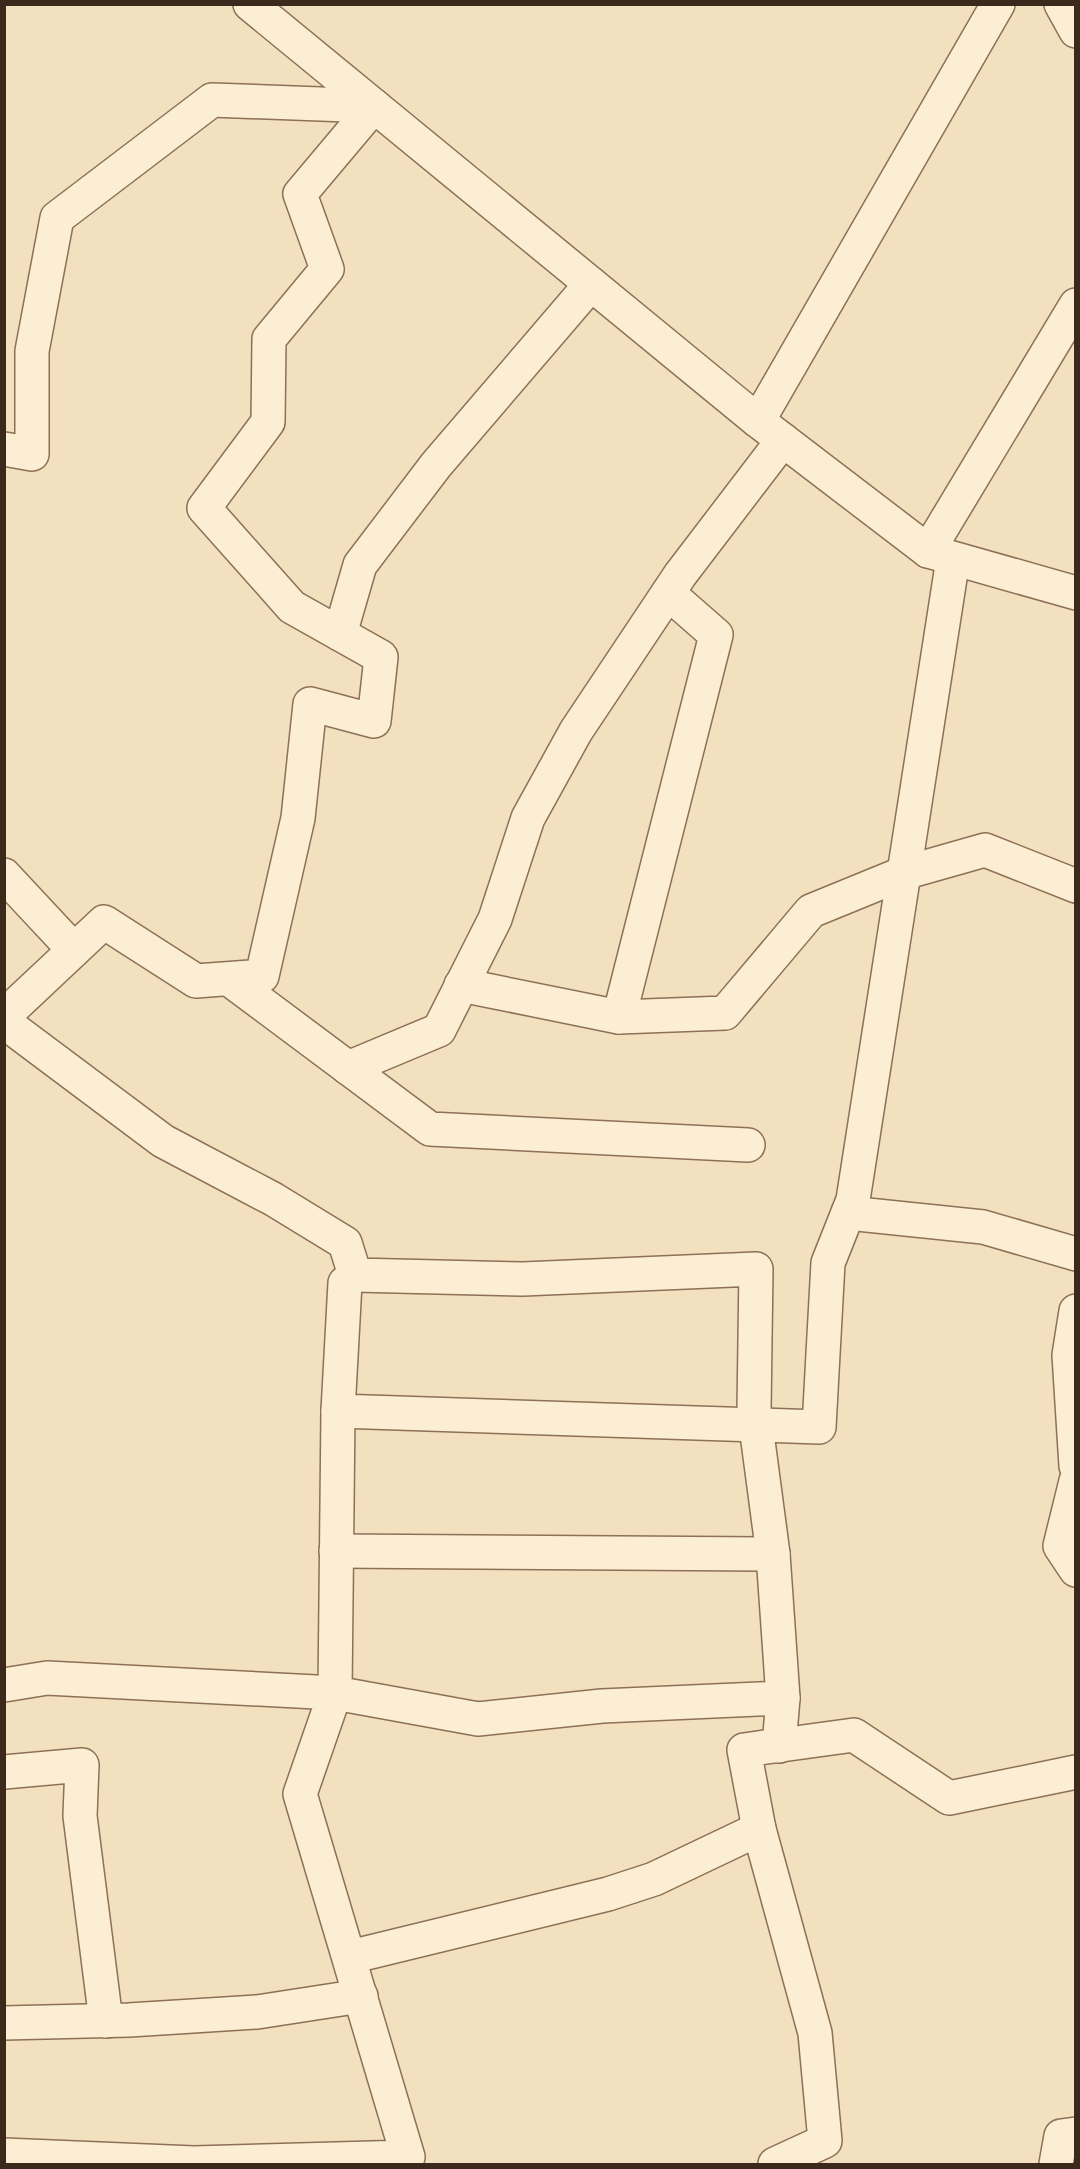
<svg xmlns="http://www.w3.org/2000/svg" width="1080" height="2169" font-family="'Noto Serif',serif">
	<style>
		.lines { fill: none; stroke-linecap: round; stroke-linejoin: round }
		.street-casing { stroke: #8d7055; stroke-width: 36 }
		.street { stroke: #fceed3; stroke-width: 33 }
	</style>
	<rect width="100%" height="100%" fill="#f2e0bf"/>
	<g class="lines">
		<g class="street-casing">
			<g id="street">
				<path d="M250,4l508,417 170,130 148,42"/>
				<path d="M1061,4l15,27"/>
				<path d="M758,421l240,-417"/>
				<path d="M4,449l28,5v-103l25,-133 155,-118 162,6"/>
				<path d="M928,551l148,-246"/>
				<path d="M340,634l20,-69 76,-100 155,-181"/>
				<path d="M4,875l70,75"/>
				<path d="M229,979l201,150 318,16"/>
				<path d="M461,985l158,32 97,-382 -48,-42"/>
				<path d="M4,1016l100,-94 92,59 66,-5 36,-158 12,-114 64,17 7,-64 -89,-50 -88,-99 64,-86 1,-83 58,-70 -27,-75 74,-88"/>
				<path d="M619,1017l106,-4 86,-102 93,-38 81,-23 91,36"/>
				<path d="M4,1022l159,119 110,58 72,44 10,32 168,4 233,-10 -2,142 19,143 10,144 -4,48"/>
				<path d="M348,1068l91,-38 56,-111 33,-101 48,-87 104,-156 103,-135"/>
				<path d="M848,1213l135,14 93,27"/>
				<path d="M345,1283l-7,128 481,16 9,-164 25,-63 100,-641"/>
				<path d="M1076,1311l-7,44 7,111"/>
				<path d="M338,1411l-3,282 143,26 124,-13 181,-8"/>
				<path d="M1076,1481l-16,65 16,24"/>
				<path d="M336,1551l437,3"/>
				<path d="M4,1685l43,-7 288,15 -35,101 108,363 -214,6 -190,-8"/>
				<path d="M4,1772l78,-7 -2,51 26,205"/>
				<path d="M759,1829l-15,-79 110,-15 95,63 127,-26"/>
				<path d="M350,1957l258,-63 46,-15 105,-50 56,204 10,108 -50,23"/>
				<path d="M4,2023l125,-3 128,-8 104,-16"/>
				<path d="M1056,2164l5,-28 15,-2"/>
			</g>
		</g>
		<use href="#street" class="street"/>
	</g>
	<rect width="1080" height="2169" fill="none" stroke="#3b291b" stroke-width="12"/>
</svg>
